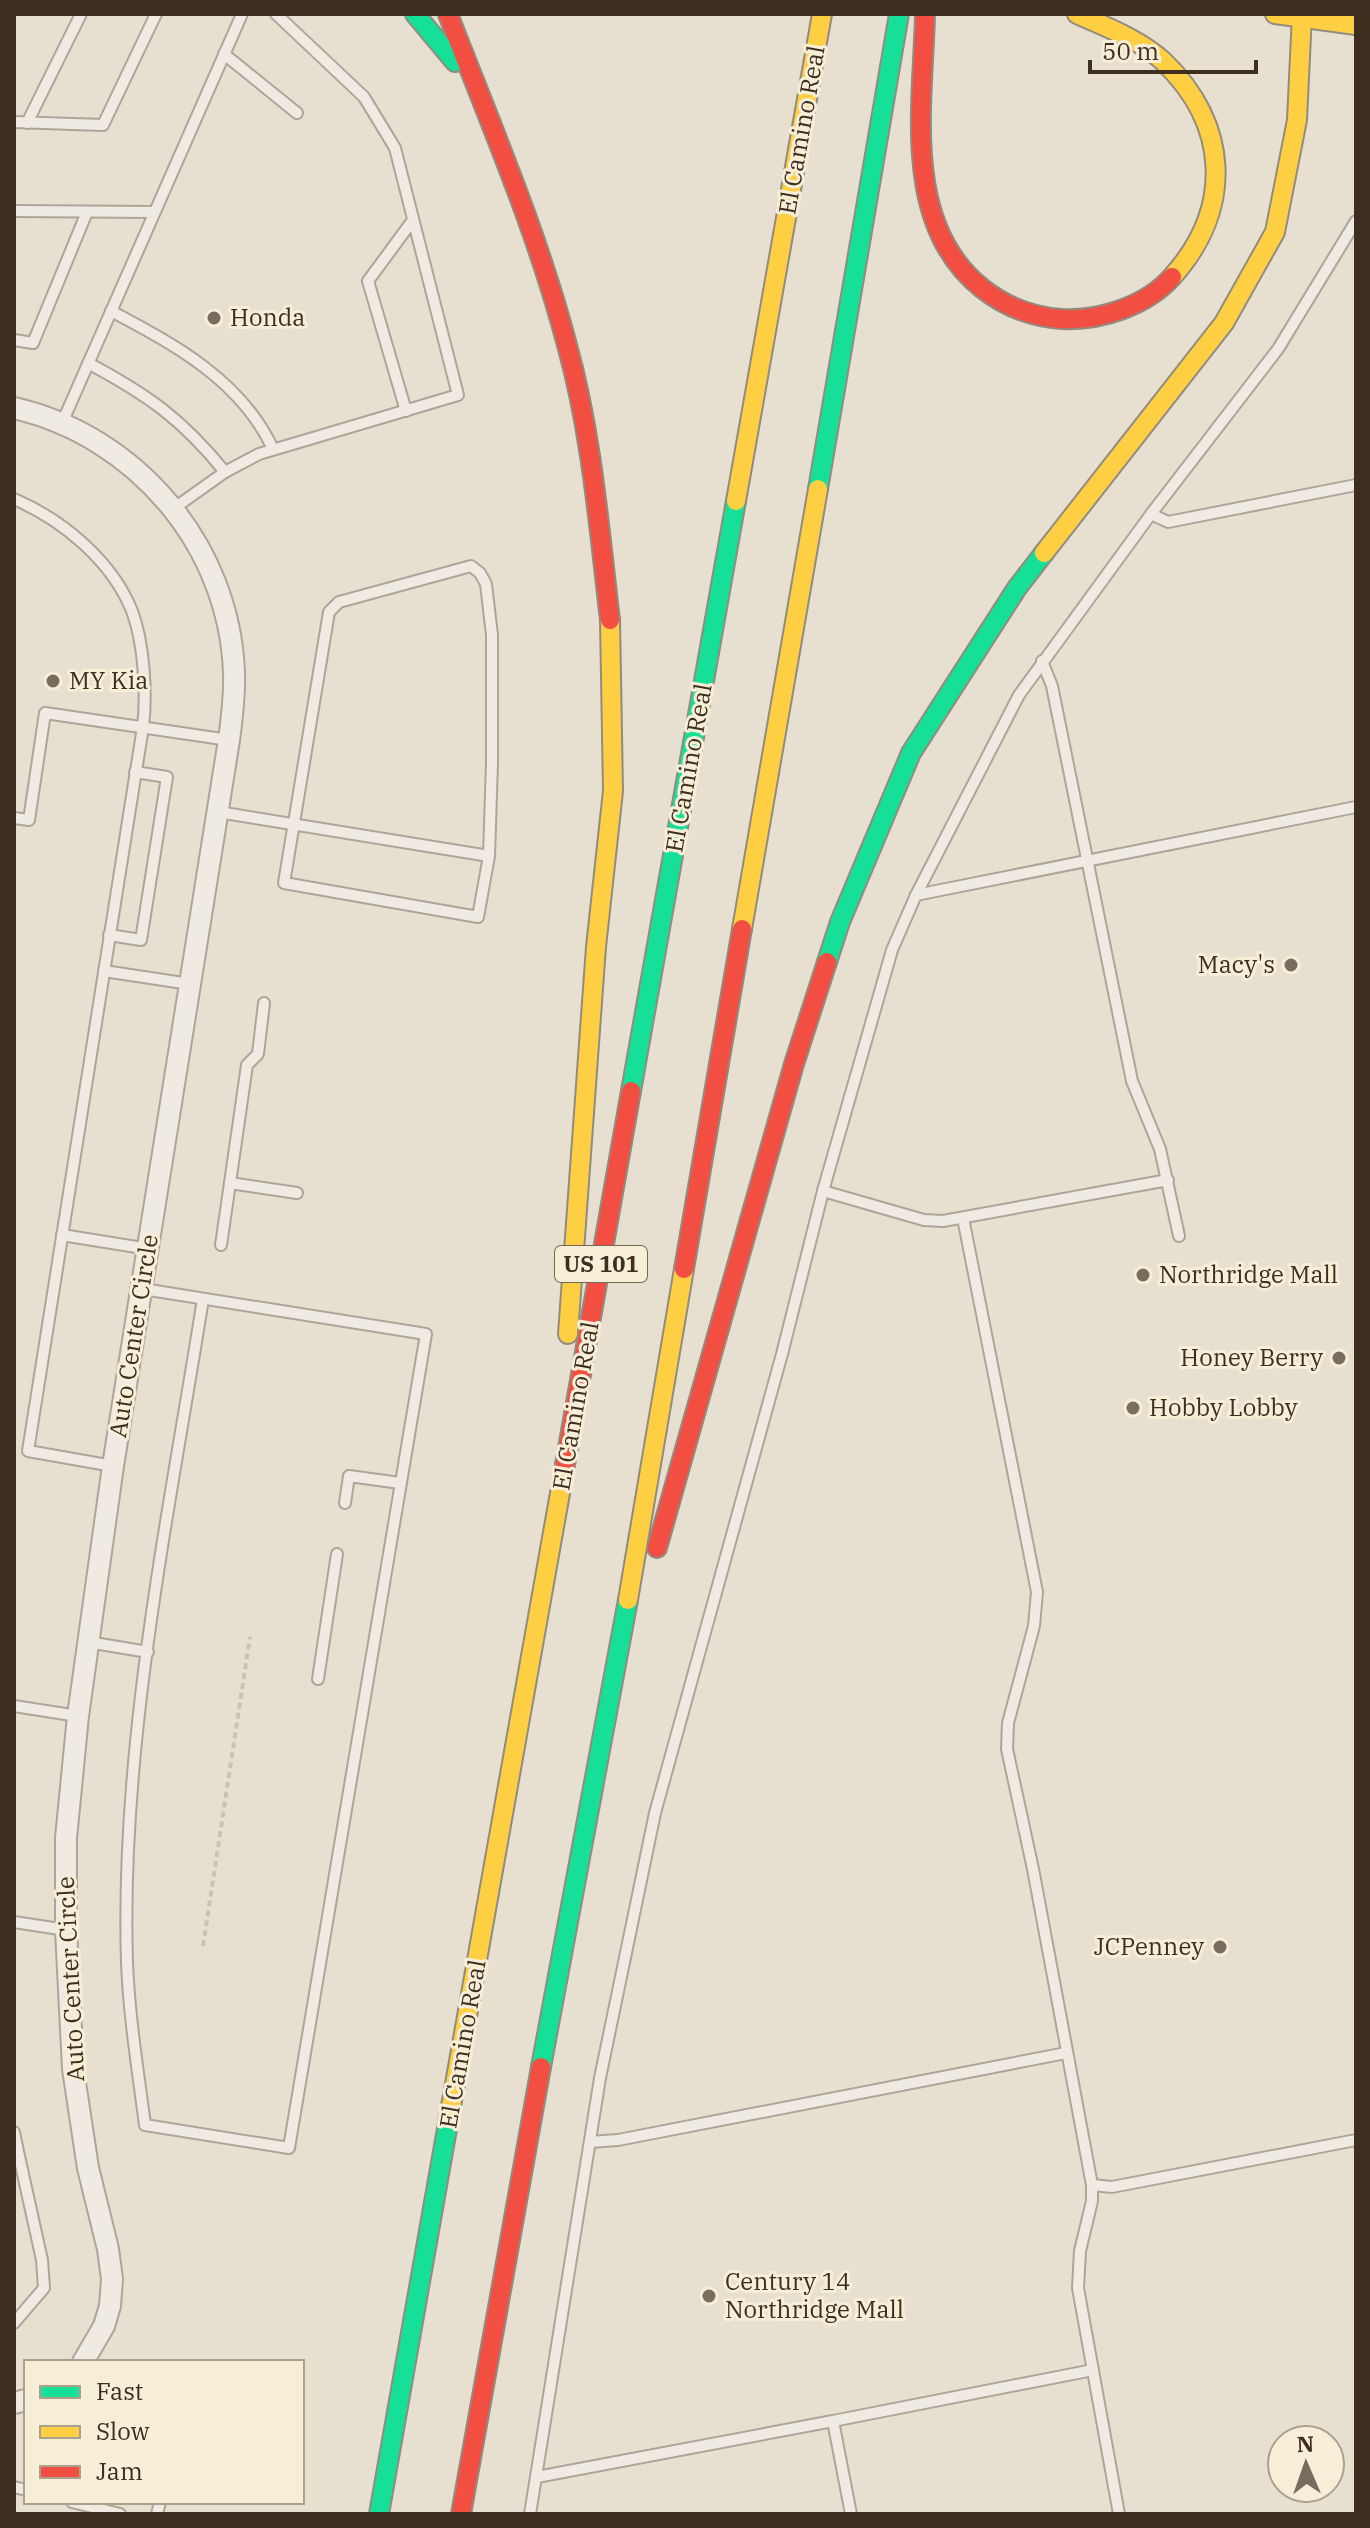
<svg xmlns="http://www.w3.org/2000/svg" width="1370" height="2528" font-family="'IBM Plex Serif',serif">
	<style>
		.lines { fill: none; stroke-linecap: round; stroke-linejoin: round }
		.lane-casing { stroke: #ada599; stroke-width: 14 }
		.street-casing { stroke: #ada599; stroke-width: 24 }
		.fast-casing { stroke: #928b80; stroke-width: 22 }
		.slow-casing { stroke: #928b80; stroke-width: 22 }
		.jam-casing { stroke: #928b80; stroke-width: 22 }
		.path { stroke: #c8c2b9; stroke-width: 4; stroke-dasharray: 6 4; stroke-linecap: butt }
		.lane { stroke: #efebe3; stroke-width: 10 }
		.street { stroke: #efebe3; stroke-width: 20 }
		.fast { stroke: #16e098; stroke-width: 18 }
		.slow { stroke: #ffcf43; stroke-width: 18 }
		.jam { stroke: #f24e42; stroke-width: 18 }
		.poi-dot { fill: #786c5e; stroke: #f7eed8; stroke-width: 3 }
		.labels { text-anchor: middle; stroke-width: 6; stroke-linejoin: round; paint-order: stroke }
		.shield { fill: #f7eed8; stroke: #756857; stroke-width: 2 }
		.shield-label { font-size: 22px; font-weight: bold; fill: #3d2e20 }
		.street-label { font-size: 24px; fill: #3d2e20; stroke: #f7eed8 }
		.poi-label { font-size: 24px; fill: #3d2e20; stroke: #f7eed8; text-anchor: start }
	</style>
	<rect width="100%" height="100%" fill="#e7e0d1"/>
	<g class="lines">
		<g class="lane-casing">
			<g id="lane">
				<path d="M224,54l73,59"/>
				<path d="M14,122l89,3 53,-111"/>
				<path d="M27,123l54,-109"/>
				<path d="M14,211l140,1"/>
				<path d="M111,311c64,34 130,69 162,138"/>
				<path d="M14,340l19,3 54,-131"/>
				<path d="M88,363c60,32 94,56 137,109"/>
				<path d="M406,411l-38,-130 45,-61"/>
				<path d="M62,423l180,-409"/>
				<path d="M14,499c49,21 98,62 118,112 12,32 15,82 11,116l-115,724 85,15"/>
				<path d="M173,509l52,-37 34,-18 199,-59 -63,-247 -31,-51 -88,-83"/>
				<path d="M1151,514l17,8 188,-37"/>
				<path d="M471,566l9,7 6,11 6,51v127l-3,94 -11,61 -194,-34 45,-271 10,-10z"/>
				<path d="M1042,661l10,25 80,395 28,68 19,87"/>
				<path d="M218,812l271,44"/>
				<path d="M14,818l15,2 16,-107 184,27"/>
				<path d="M916,895l440,-88"/>
				<path d="M109,935l32,5 26,-163 -32,-5"/>
				<path d="M104,971l86,13"/>
				<path d="M230,1183l17,-118 11,-11 6,-51"/>
				<path d="M823,1191l101,29 19,1 225,-41"/>
				<path d="M963,1218l74,374 -3,34 -26,97 -1,26 26,120 59,316v16l-12,50 -2,37 41,226"/>
				<path d="M62,1235l87,14"/>
				<path d="M221,1245l9,-62 67,10"/>
				<path d="M143,1289l283,45 -137,814 -144,-23c-7,-54 -16,-109 -18,-163 -7,-218 42,-448 76,-663"/>
				<path d="M345,1503l4,-27 51,7"/>
				<path d="M88,1642l60,10"/>
				<path d="M318,1679l19,-125"/>
				<path d="M14,1706l64,10"/>
				<path d="M14,1922l52,8"/>
				<path d="M14,2132l3,15"/>
				<path d="M590,2142l28,-2 448,-87"/>
				<path d="M14,2150l3,-3 25,113 2,28 -30,35"/>
				<path d="M1092,2185l20,2 244,-47"/>
				<path d="M537,2477l296,-56"/>
				<path d="M14,2487l12,3"/>
				<path d="M72,2502l48,12"/>
				<path d="M157,2514l3,-12"/>
				<path d="M530,2514l70,-436 55,-265 127,-459 41,-163 69,-241 24,-55 103,-200 132,-181 127,-165 78,-128"/>
				<path d="M851,2514l-18,-93 260,-51"/>
			</g>
		</g>
		<g class="street-casing">
			<g id="street">
				<path d="M14,408c122,28 215,137 220,264 1,23 -2,45 -5,68l-116,726 -35,250 -12,122v92l7,139 15,99 20,81 4,30 -2,27 -6,20 -21,36"/>
				<path d="M14,2403l12,-3"/>
			</g>
		</g>
		<g class="fast-casing">
			<g id="fast">
				<path d="M415,14l40,48"/>
				<path d="M818,489l81,-475"/>
				<path d="M827,962l13,-40 71,-169 106,-165 27,-35"/>
				<path d="M631,1091l105,-590"/>
				<path d="M541,2067l87,-467"/>
				<path d="M379,2514l71,-402"/>
			</g>
		</g>
		<g class="slow-casing">
			<g id="slow">
				<path d="M1077,14c29,13 62,25 86,47 66,63 71,147 9,216"/>
				<path d="M1275,14l81,11"/>
				<path d="M736,501l86,-487"/>
				<path d="M1044,553l180,-230 51,-91 22,-112 5,-106"/>
				<path d="M742,929l76,-440"/>
				<path d="M568,1334l28,-387 17,-156 -3,-171"/>
				<path d="M628,1600l56,-331"/>
				<path d="M450,2112l115,-647"/>
			</g>
		</g>
		<g class="jam-casing">
			<g id="jam">
				<path d="M448,14c42,109 89,217 119,331 25,90 32,183 43,275"/>
				<path d="M925,14c-2,92 -24,211 58,275 23,18 49,28 79,30 38,2 84,-13 110,-42"/>
				<path d="M684,1269l58,-340"/>
				<path d="M565,1465l66,-374"/>
				<path d="M657,1548l137,-484 33,-102"/>
				<path d="M461,2514l80,-447"/>
			</g>
		</g>
		<path class="path" d="M203,1946l47,-309"/>
		<use href="#lane" class="lane"/>
		<use href="#street" class="street"/>
		<use href="#fast" class="fast"/>
		<use href="#slow" class="slow"/>
		<use href="#jam" class="jam"/>
	</g>
	<g class="poi-dot">
		<circle cx="214" cy="318" r="8"/>
		<circle cx="53" cy="681" r="8"/>
		<circle cx="1291" cy="965" r="8"/>
		<circle cx="1143" cy="1275" r="8"/>
		<circle cx="1339" cy="1358" r="8"/>
		<circle cx="1133" cy="1408" r="8"/>
		<circle cx="1220" cy="1947" r="8"/>
		<circle cx="709" cy="2296" r="8"/>
	</g>
	<g class="labels">
		<rect class="shield" x="555" y="1246" width="92" height="36" rx="6"/>
		<g class="shield-label">
			<text x="601" y="1272">US 101</text>
		</g>
		<g class="street-label">
			<text transform="translate(802 130) rotate(-80)" y="8">El Camino Real</text>
			<text transform="translate(689 768) rotate(-80)" y="8">El Camino Real</text>
			<text transform="translate(134 1336) rotate(-81)" y="8">Auto Center Circle</text>
			<text transform="translate(576 1406) rotate(-80)" y="8">El Camino Real</text>
			<text transform="translate(71 1979) rotate(-93)" y="8">Auto Center Circle</text>
			<text transform="translate(463 2044) rotate(-80)" y="8">El Camino Real</text>
		</g>
		<g class="poi-label">
			<text x="230" y="326">Honda</text>
			<text x="69" y="689">MY Kia</text>
			<text x="1275" y="973" text-anchor="end">Macy's</text>
			<text x="1159" y="1283">Northridge Mall</text>
			<text x="1323" y="1366" text-anchor="end">Honey Berry</text>
			<text x="1149" y="1416">Hobby Lobby</text>
			<text x="1204" y="1955" text-anchor="end">JCPenney</text>
			<text x="725" y="2290">Century 14<tspan x="725" dy="28">Northridge Mall</tspan></text>
		</g>
	</g>
	<rect width="1370" height="2528" fill="none" stroke="#3d2e20" stroke-width="32"/>
	<rect x="24" y="2360" width="280" height="144" fill="#f7eed8" stroke="#ada18e" stroke-width="2"/>
	<rect x="40" y="2386" width="40" height="12" fill="#16e098" stroke="#ada18e" stroke-width="2"/>
	<text x="96" y="2400" font-size="24" fill="#3d2e20">Fast</text>
	<rect x="40" y="2426" width="40" height="12" fill="#ffcf43" stroke="#ada18e" stroke-width="2"/>
	<text x="96" y="2440" font-size="24" fill="#3d2e20">Slow</text>
	<rect x="40" y="2466" width="40" height="12" fill="#f24e42" stroke="#ada18e" stroke-width="2"/>
	<text x="96" y="2480" font-size="24" fill="#3d2e20">Jam</text>
	<g transform="translate(1306 2464) rotate(358)"><circle r="38" fill="#f7eed8" stroke="#ada18e" stroke-width="2"/>
	<path d="M0-6L14 30L0 20L-14 30Z" fill="#786c5e"/>
	<text y="-12" font-size="22" font-weight="bold" text-anchor="middle" fill="#3d2e20">N</text>
	</g>
	<path d="M1090 60v12h166v-12" fill="none" stroke="#3d2e20" stroke-width="4"/>
	<text x="1102" y="60" font-size="24" fill="#3d2e20" stroke="#f7eed8" stroke-width="6" paint-order="stroke">50 m</text>
</svg>
